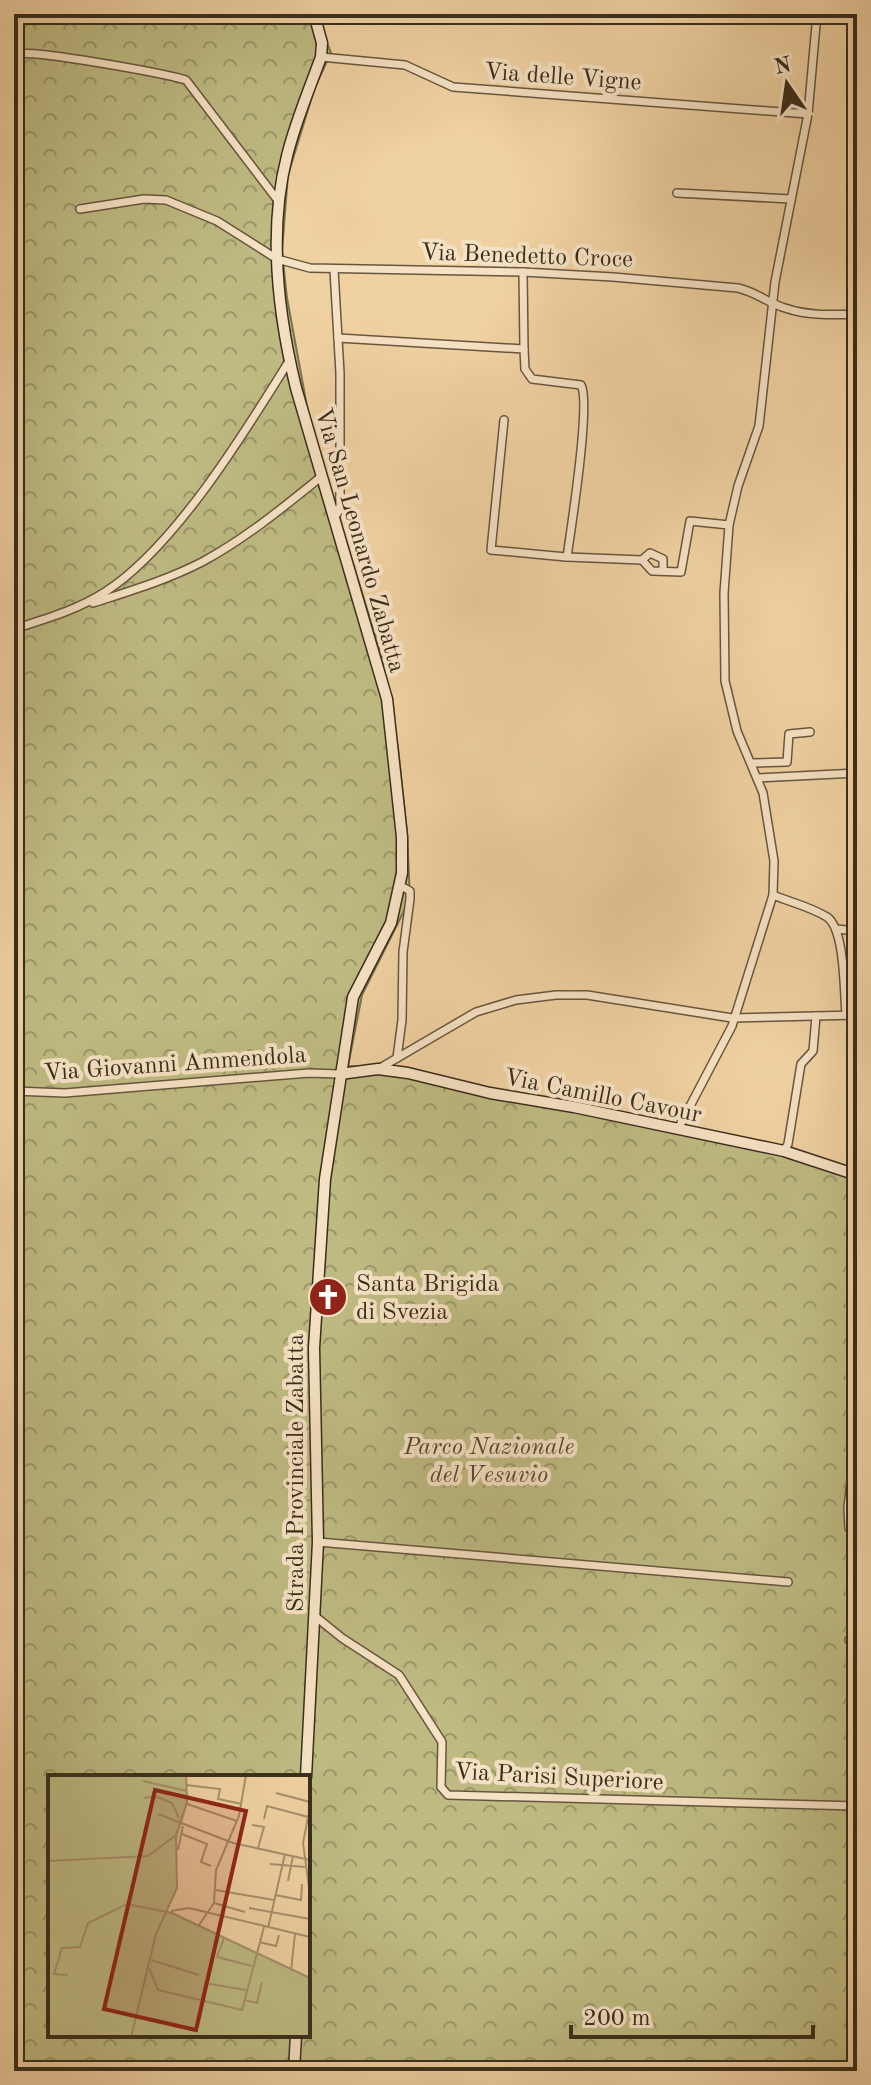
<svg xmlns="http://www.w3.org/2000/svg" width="871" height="2085" font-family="'Old Standard TT',serif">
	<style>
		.forest { fill: url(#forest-crowns); stroke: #7c744f; stroke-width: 2; fill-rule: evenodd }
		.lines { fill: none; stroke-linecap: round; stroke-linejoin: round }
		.street-casing { stroke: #67563e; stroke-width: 10 }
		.secondary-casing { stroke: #392d1c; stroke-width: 13 }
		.street { stroke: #f5e1c3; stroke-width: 7 }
		.secondary { stroke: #f5e1c3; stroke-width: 10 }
		.labels { text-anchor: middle; stroke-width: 8; stroke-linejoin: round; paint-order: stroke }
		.street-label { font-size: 24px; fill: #392d1c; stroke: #f5e1c3 }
		.poi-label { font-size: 24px; fill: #392d1c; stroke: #f5e1c3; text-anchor: start }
		.park-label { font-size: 24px; font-style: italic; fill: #544930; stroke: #f5e1c3 }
		.inset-road { fill: none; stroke: #a78f6c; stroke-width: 2 }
		.view { fill: #8f2418; fill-opacity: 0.15; stroke: #8f2418; stroke-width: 4 }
		.inset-edge { fill: none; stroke: #392d1c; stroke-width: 4 }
	</style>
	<defs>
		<pattern id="forest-crowns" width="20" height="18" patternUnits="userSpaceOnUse" patternTransform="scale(2)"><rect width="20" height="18" fill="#beba82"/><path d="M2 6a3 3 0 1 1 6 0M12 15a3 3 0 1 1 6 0" fill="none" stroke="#9b986a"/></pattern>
	</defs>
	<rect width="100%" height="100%" fill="#f0d1a2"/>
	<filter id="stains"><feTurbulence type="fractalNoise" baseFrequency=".0025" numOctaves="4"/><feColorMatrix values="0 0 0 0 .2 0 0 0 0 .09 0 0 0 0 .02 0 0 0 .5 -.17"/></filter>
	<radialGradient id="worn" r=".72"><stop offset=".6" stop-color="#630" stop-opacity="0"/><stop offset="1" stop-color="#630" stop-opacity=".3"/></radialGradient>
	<path class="forest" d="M14,14h301l16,39 -16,34 -27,88 -6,76 5,47 24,130 71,229 16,91 9,84 3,67 -48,96 -14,71 53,2 456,103v900h-843zM50,1777h258v258h-258z"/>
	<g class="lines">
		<g class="street-casing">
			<g id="street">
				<path d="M14,54c17,-5 148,19 172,26l93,122"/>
				<path d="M321,57l84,8 48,22 355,27"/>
				<path d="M677,193l113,6"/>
				<path d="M80,209l64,-10 22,1 51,21 60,38 33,9 213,4 90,5 125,11c18,4 30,15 47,20 23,8 48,7 72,6"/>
				<path d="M523,272l1,77"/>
				<path d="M338,338l186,11 1,20 7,10 49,6c10,18 -10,144 -14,172l75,3 8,-7 13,6v12"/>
				<path d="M504,420l-13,130 75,7"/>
				<path d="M333,516l4,-2 3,-8v-133l-6,-103"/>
				<path d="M642,560l10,11 29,1 9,-51 39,4"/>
				<path d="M93,603c37,-12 74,-23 109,-41 43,-23 83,-56 120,-86"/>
				<path d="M14,629c31,-10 63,-19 91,-37 70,-45 140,-160 184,-231"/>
				<path d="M751,763l36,-1 2,-28 21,-2"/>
				<path d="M758,778l99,-5"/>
				<path d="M773,895c17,7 38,12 54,22 18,12 17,75 19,98"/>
				<path d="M836,929l21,2"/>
				<path d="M397,1058l5,-38 1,-68 7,-53v-8l-9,-5"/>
				<path d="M380,1068l96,-56 40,-12 40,-5h31l145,23 125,-3"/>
				<path d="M14,1091l51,2 244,-20 31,1"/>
				<path d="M678,1129l54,-103 41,-131 1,-34 -11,-68 -26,-62 -12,-50 -1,-88 5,-68 9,-39 21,-60 16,-144 33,-168 9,-100"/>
				<path d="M784,1151l4,-7 13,-80 12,-13 3,-35"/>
				<path d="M849,1528l-1,-21 9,-75"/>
				<path d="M318,1542l470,40"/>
				<path d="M316,1617l26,21 57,37 43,67 -1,45 7,8 409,11"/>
				<path d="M849,1640h8"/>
			</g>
		</g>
		<g class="secondary-casing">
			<g id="secondary">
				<path d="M340,1074l38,-5 30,4 82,20 84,14 210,44 73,24"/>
				<path d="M306,1777l12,-235 -4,-194 11,-169 28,-182 38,-74 11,-50v-36l-15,-138 -91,-311c-18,-74 -28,-158 -9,-232 8,-33 22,-66 34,-99l1,-14 -8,-29"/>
				<path d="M294,2071l2,-36"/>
			</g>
		</g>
		<use href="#street" class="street"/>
		<use href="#secondary" class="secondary"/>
	</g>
	<defs>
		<g id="church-disc" transform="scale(2)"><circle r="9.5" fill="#8f2418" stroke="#f5e1c3"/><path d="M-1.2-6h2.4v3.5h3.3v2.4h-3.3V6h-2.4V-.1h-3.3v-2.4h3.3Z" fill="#fff"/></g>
	</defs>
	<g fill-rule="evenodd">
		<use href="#church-disc" x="328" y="1297"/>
	</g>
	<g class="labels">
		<g class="street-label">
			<text transform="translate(563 76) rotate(4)" y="8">Via delle Vigne</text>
			<text transform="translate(527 255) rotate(2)" y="8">Via Benedetto Croce</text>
			<text transform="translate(361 540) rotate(74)" y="8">Via San Leonardo Zabatta</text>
			<text transform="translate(175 1063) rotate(-4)" y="8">Via Giovanni Ammendola</text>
			<text transform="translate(603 1095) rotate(11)" y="8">Via Camillo Cavour</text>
			<text transform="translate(295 1473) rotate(-90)" y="8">Strada Provinciale Zabatta</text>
			<text transform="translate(559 1776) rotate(3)" y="8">Via Parisi Superiore</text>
		</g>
		<g class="poi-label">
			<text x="356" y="1291">Santa Brigida<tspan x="356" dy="28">di Svezia</tspan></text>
		</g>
		<g class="park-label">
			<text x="489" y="1454">Parco Nazionale<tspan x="489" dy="28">del Vesuvio</tspan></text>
		</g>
	</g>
	<g transform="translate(48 1775)">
		<rect width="262" height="262" fill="#f0d1a2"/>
		<path d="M0,0h138l2,28 -11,39v45l-11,23 144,68v59h-262z" fill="#beba82"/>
		<path class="inset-road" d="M95,6l44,10M138,10l34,4 -2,10 24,5M228,18l34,9M96,23l11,-2 17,7 7,15M139,29l50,17M262,32l-7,36 7,51M110,39l75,29 77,17M216,44l3,-13 41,11M204,50l12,2 -6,21M134,59l25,10 -6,18 10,4M130,75l5,-24M0,86l100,-5 27,-20M222,89l35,3M240,106l5,-25M168,115l58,10M227,120l26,5 1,-16M166,128l31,9M201,133l61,11M123,136l18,-3 121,29M151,150l15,-22 2,-33 23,-54 7,-41M220,153l17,-74M176,163l-7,19 35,9M211,167l17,4 3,-11M103,185l48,15M101,193l9,22 84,20 22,-83M243,196l4,-37M20,200l-14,-1 8,-26 18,-1 8,-24 39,-19 45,9 138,65M156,208l42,7M196,225l13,3 5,-21M83,262l25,-103 21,-46 -1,-53 11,-33 -1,-27"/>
		<path class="view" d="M107,15l91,21 -50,219 -92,-21z"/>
		<rect width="262" height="262" class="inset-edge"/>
	</g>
	<rect width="871" height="2085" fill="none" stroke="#f0d1a2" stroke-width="48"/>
	<rect x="16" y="16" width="839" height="2053" fill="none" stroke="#392d1c" stroke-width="4"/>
	<rect x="24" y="24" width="823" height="2037" fill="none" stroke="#392d1c" stroke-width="2"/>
	<g transform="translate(787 84) rotate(347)" stroke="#f5e1c3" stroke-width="6" paint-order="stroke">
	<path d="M0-6L14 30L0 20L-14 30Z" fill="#392d1c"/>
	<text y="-12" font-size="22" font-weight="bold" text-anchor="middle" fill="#392d1c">N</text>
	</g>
	<path d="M571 2025v12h242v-12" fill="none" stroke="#392d1c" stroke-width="4"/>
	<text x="583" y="2025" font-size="24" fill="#392d1c" stroke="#f5e1c3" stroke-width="6" paint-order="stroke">200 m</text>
	<rect width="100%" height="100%" filter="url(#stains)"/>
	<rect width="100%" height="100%" fill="url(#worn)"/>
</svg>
